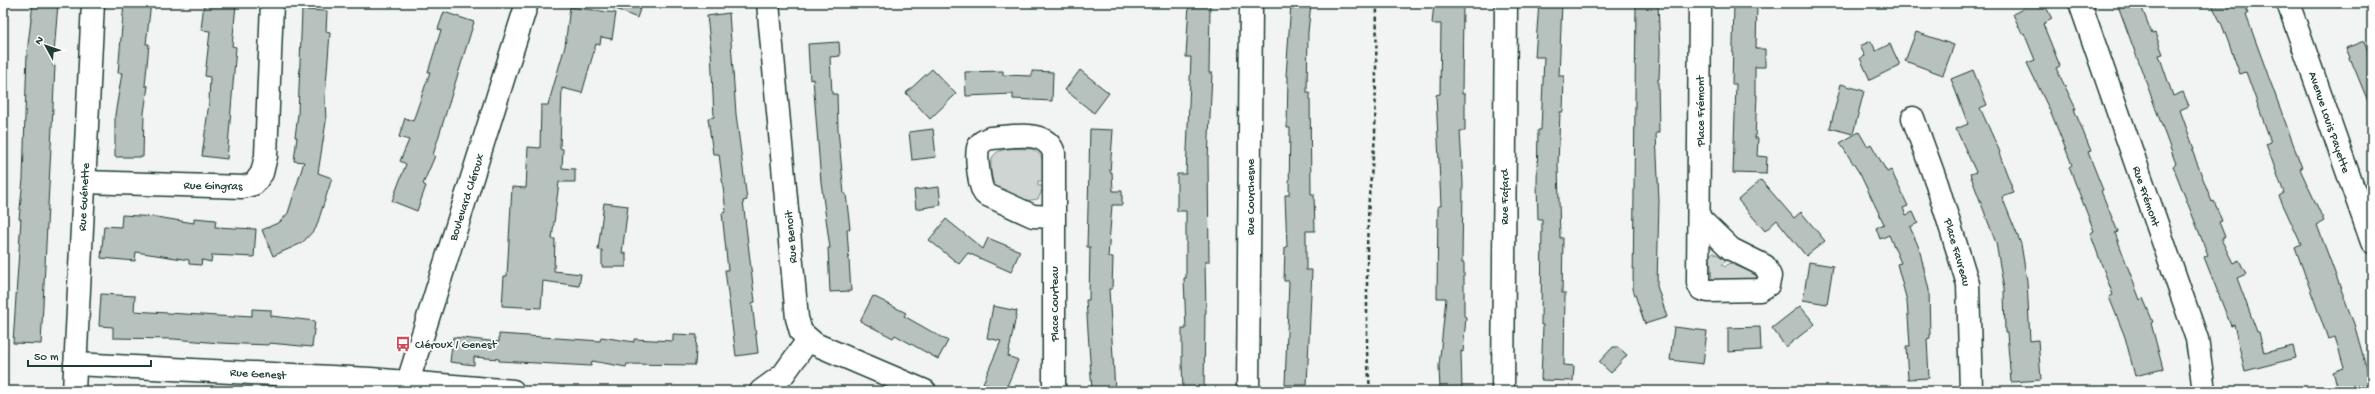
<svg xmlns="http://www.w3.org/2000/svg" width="2375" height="394" font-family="'Gochi Hand',sans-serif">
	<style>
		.green { fill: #ced5d3; stroke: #768984 }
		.building { fill: #b7c1bd; stroke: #1f3d34 }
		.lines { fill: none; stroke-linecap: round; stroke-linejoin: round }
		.minor-casing { stroke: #1f3d34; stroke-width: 25 }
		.path { stroke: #1f3d34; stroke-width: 2.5; stroke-dasharray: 4 3; stroke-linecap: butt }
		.minor { stroke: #fff; stroke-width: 22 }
		.labels { text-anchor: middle; stroke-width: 3.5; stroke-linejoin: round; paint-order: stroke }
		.street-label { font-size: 12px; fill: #1f3d34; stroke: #fff }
		.poi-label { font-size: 12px; fill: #1f3d34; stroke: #fff; text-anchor: start }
	</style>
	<rect width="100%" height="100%" fill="#f2f3f3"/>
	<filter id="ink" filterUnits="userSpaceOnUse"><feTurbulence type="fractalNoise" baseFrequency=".025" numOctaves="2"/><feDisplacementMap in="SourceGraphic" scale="8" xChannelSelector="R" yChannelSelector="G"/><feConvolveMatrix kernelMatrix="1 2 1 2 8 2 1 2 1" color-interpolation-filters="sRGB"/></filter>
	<g filter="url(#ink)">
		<g class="green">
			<path d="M1032,149c14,6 12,19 12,32h-6v5h6l-6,13 -13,2 -29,-13c-4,-6 -4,-12 -5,-19 -3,-25 24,-20 41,-20z"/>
			<path d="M1713,252l13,8 -4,5 3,2 4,-4 25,10 3,5 -2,2h-43l-2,-25z"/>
		</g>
		<g class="building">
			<path d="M33,3h25l-5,63h2l-2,41 -12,237 -28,-1 8,-124h-2l4,-40 4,-126z"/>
			<path d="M124,3h27l-5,41h3l-4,42h3l-4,27 -1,44h-28v-42l7,-42h-4z"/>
			<path d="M204,3l32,2 -4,41 4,1 -9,112 -25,-3 7,-54 1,-25 -5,-1 5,-45 -9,-1z"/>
			<path d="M602,3h40l-5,15z"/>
			<path d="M1189,3h21l-1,70h3l-4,86 1,103h-4l1,51h-1l-1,78h-21l-1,-27v-35h4l-2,-51h2v-67h-9v-37h9l5,-117h-5z"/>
			<path d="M1291,3h20l-3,29 -1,61h3l1,101h3l1,37h-9v39h6l-5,115h-22l4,-104h-5l1,-34h2l-2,-52h4l1,-67h-3l1,-52h-2z"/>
			<path d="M1434,3h29l-1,91h3v37h-5l3,52 -1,80h2v53l2,1 -3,35 -2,-1 1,40h-22l-1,-25 7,-68h-9l1,-92h3l-5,-111 4,-1 1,-70h-9z"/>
			<path d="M1539,3h23l-3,73h5l-1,36h-3l-2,53 2,73h3l-1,55h3l-1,72 10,1 -1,15 -32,-1 2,-55h-2l1,-106h-4l-1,-35 1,-54h3l3,-73h-9z"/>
			<path d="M1636,3h22l2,49 -1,27h-1l1,54h-3l3,68 -2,85 10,31 -22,7 -12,-35z"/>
			<path d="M2020,3h24l8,16 -9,5 17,42 -4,2 20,41h-2l17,42 -3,1 15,38 -2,1 17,41 -3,1 25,67 3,-2 10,24 -2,1 12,46 -28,7 -10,-39 -16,-40 4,-2 -23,-62 4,-2 -25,-64 3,-2 -20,-50 -25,-52 8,-3 -11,-27 -2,1 -9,-20 10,-5z"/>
			<path d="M2117,3h23l12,31 3,-1 8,21 -4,1 14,41 10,-4 6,14 -9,4 14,39 -2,1 20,52 2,-1 8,20 -3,1 6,15 -4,2 12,24 6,-3 7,14 -9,4 20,54h2l5,21 29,-7 3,12 -51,13 -11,-46 -3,1 -27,-69 4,-2 -35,-89 3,-2z"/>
			<path d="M2211,3h33l4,11 -2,1 56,153 -2,1 24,52 -7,4 37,99 18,63 -15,4h-8l-1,-6 -10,3 -5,-16 11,-4 -9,-31 -7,2 -33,-92 6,-3 -22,-48 5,-3 -18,-49 5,-2 -25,-70 -6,2 -18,-49z"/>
			<path d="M1734,4l23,1 -1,44h9v18h-10v28h2l-2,43h3l-1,18 10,1 -1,17 -33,-1 3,-89h-4z"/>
			<path d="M570,7l46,6 -4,26 -11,-2 -1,8 -4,-1 -14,49 -20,-5 -2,60 3,1 -1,19 13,1v13h-16l-7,57h3l-1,32 27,3 -2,12 -36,-5 -2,27 -39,-2 2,-30h3l5,-89 14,1 2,-41 12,1 1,-43h7l17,-59z"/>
			<path d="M302,10l25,1 -1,21 4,1 -5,65 1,24 -8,51 14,5 -16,50 -14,15 -29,13 -11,-26 18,-8 8,-9 16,-51 -10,-1 3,-24h-2l3,-23z"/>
			<path d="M444,12l30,10 -41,133 2,1 -12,28 3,2 -9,25 -25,-10 14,-37 -6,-3 9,-21 -10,-3 6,-19 8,3 17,-49h-2l13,-42 -3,-1z"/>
			<path d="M729,13l7,101 11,86 -4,1 12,101 -3,1 6,50 -22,3 -11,-86h3l-6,-57 4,-1 -7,-58h-6l-5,-36 6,-1 -3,-67 -4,-34z"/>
			<path d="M1916,32l38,13 -11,30 -38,-14z"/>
			<path d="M1871,41l5,10 14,-7 10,21 -30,15 -10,-22 5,-2 -5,-10z"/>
			<path d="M2364,41l8,20v50l-26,-63z"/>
			<path d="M839,42l1,14 -10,1 2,37h5l1,35 6,65h2l4,35h-3l4,62 -21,1 -2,-44h2l-9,-66 -8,-103 -3,1 -2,-36z"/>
			<path d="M932,69l24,25 -26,25 -24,-26z"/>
			<path d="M1080,70l29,23 -15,20 -29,-23z"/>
			<path d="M1973,70l14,35 -7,3 20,44 -1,1 15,40 -12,4 19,47 6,37 3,60 8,-1 3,40 -30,2 -4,-49h-2l-1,-44 -8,-46 -26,-69 6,-2 -20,-43 12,-5 -17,-45z"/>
			<path d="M1003,71v4l29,1v-5l21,1 -1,29 -39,-2v-5l-47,2 -1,-24z"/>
			<path d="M1841,84l23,7 -11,43 -23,-6z"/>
			<path d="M933,129l3,28 -24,3 -3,-28z"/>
			<path d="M1090,129l23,1 -3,42h2l1,19h9v14h-10l-4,52h5l-1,32h-3l6,102h-23l-6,-91h3l1,-53h-3z"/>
			<path d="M1859,132l8,14 4,-2 16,28 4,-2 17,36 -5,2 3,7 7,-3 5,11 -8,4 9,21 10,42 1,48 -3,1 2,39 -21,1 -2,-33h4l-3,-45 -10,-37 4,-1 -12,-28 -9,4 -4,-11 8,-4 -24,-50 -20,-31z"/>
			<path d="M1761,180l33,38 7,-6 24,29 -19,15 -29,-36 -12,11 -27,-31z"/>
			<path d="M939,187l2,18 -25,4 -2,-19z"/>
			<path d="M604,203l24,3 -6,47h4v14h-24v-17h-4z"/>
			<path d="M122,215l34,2 38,6v-5l22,2 -1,7 41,2 -2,28 -42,-2 -1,7 -9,-2 -1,5 -12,-1v-4l-53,-8 -1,9 -34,-3 3,-32 17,1z"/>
			<path d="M946,219l37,30 5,-11 32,13 -9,21 -43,-19 -9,11 -30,-24z"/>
			<path d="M1809,262l24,4 -6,38 -24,-4z"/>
			<path d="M101,294l34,2 -1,15 101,6v-2l17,1v-7l19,1v6l44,5 -3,26 -43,-4v2l-50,-2 -45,-4 -61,-1v-11l-14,-1z"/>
			<path d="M873,296l33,17 -2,3 44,25 -10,18 -43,-24 -2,3 -33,-17z"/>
			<path d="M993,306l24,5 -9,45 10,4 -13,31 -22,-8 18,-42 -14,-3z"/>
			<path d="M1800,306l15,18 -29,23 -14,-19z"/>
			<path d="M1674,327l33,4 -4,33 -33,-4z"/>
			<path d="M1760,327l1,23 -33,2v-24z"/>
			<path d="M499,334l101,7 1,-4 33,5v-3l39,2v-7l24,1 -2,30 -68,-1 -1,3 -34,-6 -1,5 -92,-5v-2l-25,-2v8l-24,-3 3,-25 46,5z"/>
			<path d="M1613,347h5l9,8 -16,18 -12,-11z"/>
		</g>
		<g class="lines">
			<g class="minor-casing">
				<g id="minor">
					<path d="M768,3l29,315 4,14 14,12 110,47"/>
					<path d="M1700,3l-2,280 3,6 7,2 52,-1 8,-5 2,-9 -5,-10 -34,-17 -31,-30"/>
					<path d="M2080,3l117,336 7,52"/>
					<path d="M2288,3l84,239"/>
					<path d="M1913,118l24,66 31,100 3,107"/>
					<path d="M84,182l159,5 11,-3 8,-11 4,-17 6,-153"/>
					<path d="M1053,217l-20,-1 -48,-22c-6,-6 -9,-38 -7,-46 2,-6 7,-8 12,-10 21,-1 56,-10 64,15v238"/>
					<path d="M75,364l295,15 143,12"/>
					<path d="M74,391l19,-388"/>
					<path d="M405,391l122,-388"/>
					<path d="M761,391l22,-16 25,-35"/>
					<path d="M1248,391l3,-388"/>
					<path d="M1503,391l3,-388"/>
				</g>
			</g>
			<path class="path" d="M1370,391l-3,-39v-105l2,-51 6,-59 2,-134"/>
			<use href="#minor" class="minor"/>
		</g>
	</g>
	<defs>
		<g id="bus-bare" transform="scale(1.2)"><path d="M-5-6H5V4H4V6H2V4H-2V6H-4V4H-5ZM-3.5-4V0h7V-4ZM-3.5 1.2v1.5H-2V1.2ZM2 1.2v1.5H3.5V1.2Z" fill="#d1495b" stroke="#fff" stroke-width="2.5" paint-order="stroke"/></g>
	</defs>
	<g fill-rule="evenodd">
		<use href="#bus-bare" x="403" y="344"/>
	</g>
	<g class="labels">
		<g class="street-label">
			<text transform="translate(1700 111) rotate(-90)" y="4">Place Frémont</text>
			<text transform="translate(2330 122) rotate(71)" y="4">Avenue Louis Payette</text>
			<text transform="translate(213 185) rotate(1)" y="4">Rue Gingras</text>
			<text transform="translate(2147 196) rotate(71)" y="4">Rue Frémont</text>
			<text transform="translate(83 197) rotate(-87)" y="4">Rue Guénette</text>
			<text transform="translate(466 197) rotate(-72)" y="4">Boulevard Cléroux</text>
			<text transform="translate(1250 197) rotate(-90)" y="4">Rue Courchesne</text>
			<text transform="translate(1504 197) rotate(-90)" y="4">Rue Fafard</text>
			<text transform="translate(790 237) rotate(-95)" y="4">Rue Benoit</text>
			<text transform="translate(1958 252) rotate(74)" y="4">Place Favreau</text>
			<text transform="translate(1054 304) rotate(-90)" y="4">Place Courteau</text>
			<text transform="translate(258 373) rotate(3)" y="4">Rue Genest</text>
		</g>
		<g class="poi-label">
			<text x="415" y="348">Cléroux / Genest</text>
		</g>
	</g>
	<rect width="2375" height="394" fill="none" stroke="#fff" stroke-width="16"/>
	<rect x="8" y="8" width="2359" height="378" fill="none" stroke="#1f3d34" stroke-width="1.5" filter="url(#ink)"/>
	<g transform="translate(46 46) rotate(310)" stroke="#ffffff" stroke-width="3" paint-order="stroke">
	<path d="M0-3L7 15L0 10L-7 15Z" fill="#1f3d34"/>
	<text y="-6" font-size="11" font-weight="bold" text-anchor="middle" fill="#1f3d34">N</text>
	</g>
	<path d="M28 360v6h123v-6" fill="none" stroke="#1f3d34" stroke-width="2"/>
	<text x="34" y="360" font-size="12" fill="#1f3d34" stroke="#ffffff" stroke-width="3" paint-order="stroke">50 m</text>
</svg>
